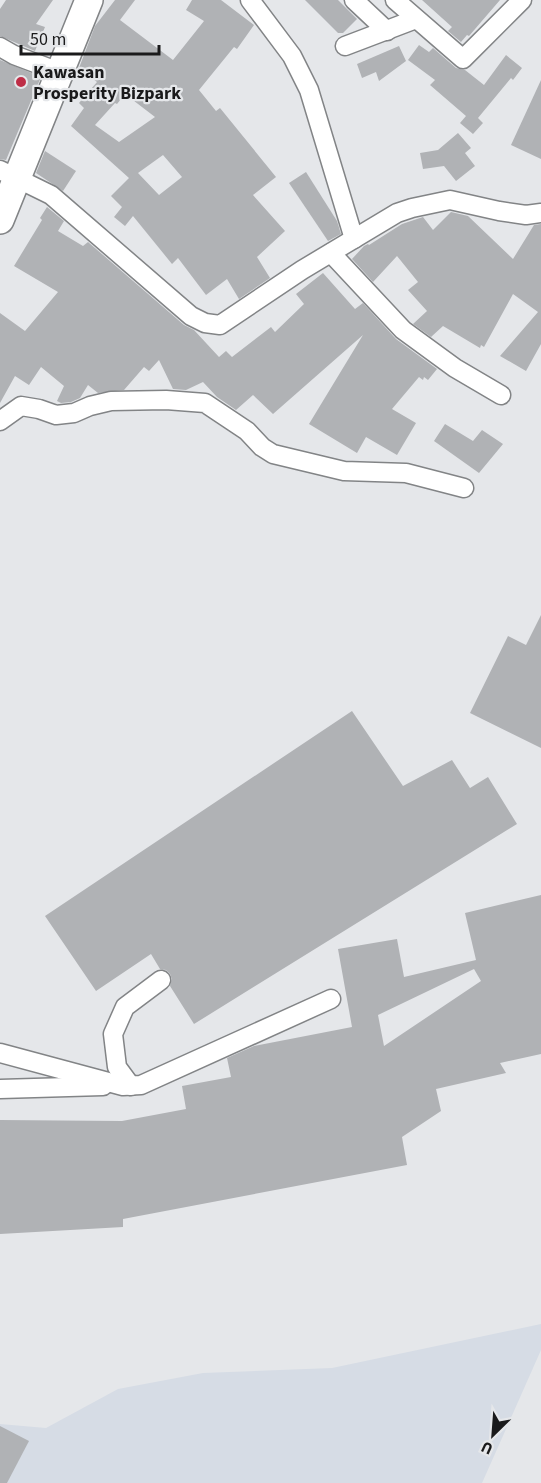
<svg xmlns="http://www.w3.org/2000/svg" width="541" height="1483" font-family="'Source Sans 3',sans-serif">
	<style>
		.built { fill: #d6dce5 }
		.building { fill: #b0b2b5; fill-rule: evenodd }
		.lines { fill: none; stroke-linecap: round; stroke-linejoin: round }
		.minor-casing { stroke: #828486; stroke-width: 21 }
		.highway-casing { stroke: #828486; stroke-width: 30 }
		.minor { stroke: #fff; stroke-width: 18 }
		.highway { stroke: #fff; stroke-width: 27 }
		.poi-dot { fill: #be2d46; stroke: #e5e7ea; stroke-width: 2 }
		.labels { text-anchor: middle; stroke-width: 4.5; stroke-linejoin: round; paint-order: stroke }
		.poi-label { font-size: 18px; font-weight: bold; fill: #1a1a1b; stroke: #e5e7ea; text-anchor: start }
	</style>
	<rect width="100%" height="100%" fill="#e5e7ea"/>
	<path class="built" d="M541,1324v26l-59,133h-482v-59l46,4 72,-39 85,-16 129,-5z"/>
	<g class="building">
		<path d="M6,0h47l-17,24 9,3 -10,24 -35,-15v-27z"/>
		<path d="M115,0h20l-15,20 53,40 31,-39 -18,-11 6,-10h29l33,25 -17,24 -3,-2 -35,43 17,21 4,-3 56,69 -23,18 32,36 -28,26 13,21 -31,21 -12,-20 -21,16 -28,-37 -6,6 -39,-48 -8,10 -11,-9 8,-10 -11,-11 18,-18 -58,-52 13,-18 -5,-5 18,-21 -18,-14 16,-42zM125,94l30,23 -36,25 -24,-17 20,-22 2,1zM163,155l19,22 -23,18 -21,-22z"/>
		<path d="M305,0h33l19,19 -14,14h-5z"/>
		<path d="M422,0h78l-31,36 -2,-1 -6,7 -13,-11 4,-4z"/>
		<path d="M419,45l10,7 4,-4 23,20 9,2 19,15 22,-30 16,13 -9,12 -2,-2 -33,40 5,5 -10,11 -13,-11 6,-7 -36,-31 5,-5 -27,-20z"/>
		<path d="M399,46l7,15 -27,20 -3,-9 -14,6 -5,-14z"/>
		<path d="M0,60l41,17 -35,83 -6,-1z"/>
		<path d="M541,80v79l-30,-14z"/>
		<path d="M458,133l13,15 -6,5 10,13 -19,15 -12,-15 -21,3 -3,-16 18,-3z"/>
		<path d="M45,151l31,20 -13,20 -27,-18z"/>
		<path d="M306,172l31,49 4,13 -13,7 -39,-58z"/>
		<path d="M47,207l17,14 -6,10 25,15 5,-4 96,83 10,5 25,27 7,-6 6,6 39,-30 4,5 29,-28 -8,-10 27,-21 32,36 8,-6 33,36 41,30 -9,11 -4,-3 -1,3 -4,-3 -27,32 24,14 -19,32 -31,-18 -9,16 -48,-29 54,-89 -90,79 -20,-19 -17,15 -19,-13 -14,-15 -17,8 -13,-1 -14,-29 -10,11 -5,-4 -20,23 -26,3 -10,-8 -8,13 -9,4 -10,1 -4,-2 7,-15 -23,-19 -12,18 -14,-9 -15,27v-90l25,18 33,-39 -44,-26 28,-46 -2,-2z"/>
		<path d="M451,212l17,4 45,43 21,-34 7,-1v120l-15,27 -26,-15 38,-44 -25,-18 -29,53 -3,-2 -1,3 -37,-22 -12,11 -18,-13 14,-13 -19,-21 10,-8 -21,-26 -24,26 -21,-23 12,-13 4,-2 1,1 33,-21 21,-7 10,13z"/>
		<path d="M445,424l28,17 9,-11 21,14 -24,29 -45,-32z"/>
		<path d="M541,615v133l-71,-35 38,-77 18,9z"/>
		<path d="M352,711l51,75 49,-26 18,28 18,-11 29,47 -323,200 -24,-38 2,-7 -2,-5 -4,-4 -6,-1 -9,-15 -55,37 -51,-75z"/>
		<path d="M541,895v159l-41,9 6,10 -70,16 5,22 -39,26 5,28 -284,54v8l-123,7v-114l122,1 64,-12 -4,-23 49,-9 -4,-19 27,-12 98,-19 -14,-78 59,-10 7,38 72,-17 -11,-47zM474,969l7,12 -97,65 -6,-31z"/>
		<path d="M0,1426l29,15 -22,42h-7z"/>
	</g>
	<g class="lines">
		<g class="minor-casing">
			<g id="minor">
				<path d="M250,0l42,56 17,34 45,149"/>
				<path d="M354,0l33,31"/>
				<path d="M395,0l68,59 59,-59"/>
				<path d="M345,46l71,-27"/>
				<path d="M0,47l14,8 45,17"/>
				<path d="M0,170l51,25 140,121 14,7 15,2 82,-55 95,-57 15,-5 38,-8 49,11 27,4 15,-2"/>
				<path d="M331,253l72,77 52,38 46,27"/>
				<path d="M0,421l21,-15 18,3 17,6 18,-2 16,-7 21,-5 55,-1 39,3 42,28 15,16 11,7 71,17 62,2 58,15"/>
				<path d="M0,1053l123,33 18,-1 190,-86"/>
				<path d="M131,1086l-14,-19 -4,-33 12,-27 36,-27"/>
				<path d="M0,1089l103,-3"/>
			</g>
		</g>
		<g class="highway-casing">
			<path id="highway" d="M0,220l89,-220"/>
		</g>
		<use href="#minor" class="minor"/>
		<use href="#highway" class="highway"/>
	</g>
	<circle class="poi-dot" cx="21" cy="82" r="6"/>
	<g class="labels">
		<g class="poi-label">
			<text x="33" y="78">Kawasan<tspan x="33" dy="21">Prosperity Bizpark</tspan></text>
		</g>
	</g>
	<g transform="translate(493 1435) rotate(205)" stroke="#e5e7ea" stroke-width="4.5" paint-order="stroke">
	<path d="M0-4.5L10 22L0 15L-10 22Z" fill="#1a1a1b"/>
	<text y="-9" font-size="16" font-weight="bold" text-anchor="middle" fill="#1a1a1b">U</text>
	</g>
	<path d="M21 45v9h138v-9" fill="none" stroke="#1a1a1b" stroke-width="3"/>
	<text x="30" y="45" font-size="18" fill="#1a1a1b" stroke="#e5e7ea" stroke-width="4.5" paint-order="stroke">50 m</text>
</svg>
